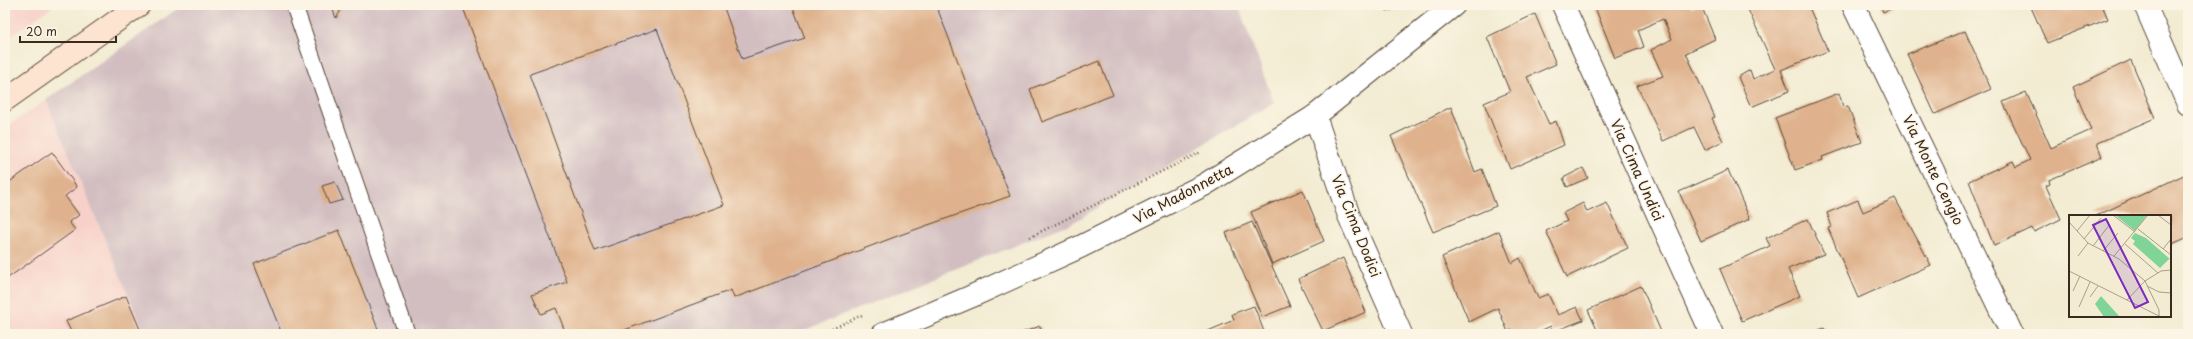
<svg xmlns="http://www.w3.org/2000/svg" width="2193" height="339" font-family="'Playpen Sans',sans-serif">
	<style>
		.built { fill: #f7d0c9 }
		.industrial { fill: #d2bec1 }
		.building { fill: #dfb28d; fill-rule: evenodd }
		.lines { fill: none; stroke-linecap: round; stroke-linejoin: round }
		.service-casing { stroke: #574739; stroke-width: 18 }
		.minor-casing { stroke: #574739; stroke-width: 24 }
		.secondary-casing { stroke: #574739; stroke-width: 24 }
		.path { stroke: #574739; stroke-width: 2.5; stroke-dasharray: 1 3; stroke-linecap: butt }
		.service { stroke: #fff; stroke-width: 16 }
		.minor { stroke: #fff; stroke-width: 22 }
		.secondary { stroke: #fde4d0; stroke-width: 22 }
		.labels { text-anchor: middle; stroke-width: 3; stroke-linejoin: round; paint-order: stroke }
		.street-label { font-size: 14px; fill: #3b2a1e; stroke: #fcf5e5 }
		.inset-road { fill: none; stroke: #a99e8b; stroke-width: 1 }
		.view { fill: #7b2cbf; fill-opacity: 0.15; stroke: #7b2cbf; stroke-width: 2 }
		.inset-edge { fill: none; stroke: #3b2a1e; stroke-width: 2 }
	</style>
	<rect width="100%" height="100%" fill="#fcf5e5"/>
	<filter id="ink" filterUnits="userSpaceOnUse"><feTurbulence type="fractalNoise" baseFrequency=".025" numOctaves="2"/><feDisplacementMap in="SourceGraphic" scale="8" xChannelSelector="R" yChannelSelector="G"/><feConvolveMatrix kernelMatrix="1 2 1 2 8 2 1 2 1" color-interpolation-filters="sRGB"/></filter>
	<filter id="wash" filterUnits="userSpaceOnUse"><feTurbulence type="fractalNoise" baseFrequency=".012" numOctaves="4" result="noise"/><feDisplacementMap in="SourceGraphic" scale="16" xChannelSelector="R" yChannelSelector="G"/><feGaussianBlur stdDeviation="0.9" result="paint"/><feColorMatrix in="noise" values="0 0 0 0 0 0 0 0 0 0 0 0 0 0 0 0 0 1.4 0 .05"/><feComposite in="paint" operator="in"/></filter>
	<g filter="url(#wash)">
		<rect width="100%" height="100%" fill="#f3ecd3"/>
		<g class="built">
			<path d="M5,5h50l-50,35z"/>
			<path d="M46,100l99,234h-140v-206z"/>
		</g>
		<path class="industrial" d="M183,5h1055l36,98 -202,120 -277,111h-650l-99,-234z"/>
		<g id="blocks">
			<g class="building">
				<path d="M331,5h7l2,7 -4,6z"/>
				<path d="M462,5h261l19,54 63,-21 -13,-33h144l74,191 -110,39 -166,63 -3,-8 -117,44h-48l-10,-26 -15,6 -9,-20 35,-12zM657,29l67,176 -129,46 -65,-177z"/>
				<path d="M1384,5h12l1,1 -10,5z"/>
				<path d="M1594,5h97v2l10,-2 14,34 -29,14 29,64 -3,1 11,23 -18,9 -11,-23 -31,14 -26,-55 26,-10 -12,-26 21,-11 -9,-20 -25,11 6,17 -29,11z"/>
				<path d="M1746,5h62l20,46 -47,19 8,21 -38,16 -13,-30 12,-7 3,9 22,-10z"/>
				<path d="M1880,5h19l-16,7z"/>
				<path d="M2030,5h72l6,14 -61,24z"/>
				<path d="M1535,14l21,50 -29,13 22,47 7,-3 8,24 -54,24 -26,-66 26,-11 -23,-55z"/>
				<path d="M1965,31l26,58 -56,25 -28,-60z"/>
				<path d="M2131,60l24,58 -58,25 5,14 -53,23 1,4 -4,2 15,33 -27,13 -2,-4 -38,18 -25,-65 44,-20 3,6 14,-7 -27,-58 23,-10 25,56 40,-18 -18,-43z"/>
				<path d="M1099,61l14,34 -71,27 -12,-33z"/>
				<path d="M1839,93l4,14 5,-1 14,36 -40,15 1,3 -28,10 -20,-52z"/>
				<path d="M1451,107l24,65 7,-3 14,37 -63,26 -42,-96z"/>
				<path d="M52,152l25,35 -12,9 14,19 -10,7 6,8 -70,50v-95z"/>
				<path d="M1583,168l5,10 -21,9 -4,-9z"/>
				<path d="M1728,170l22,49 -49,22 -22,-49z"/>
				<path d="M2188,173v64l-18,8v-29h-74z"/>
				<path d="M335,182l8,18 -14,4 -7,-18z"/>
				<path d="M1303,190l21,51 -52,23 -21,-52z"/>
				<path d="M1895,198l36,67 -73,33 -30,-70 4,-1 -5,-14 31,-13 5,12z"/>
				<path d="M1583,203l4,9 20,-9 21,45 -61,29 -21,-46 21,-10 -4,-8z"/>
				<path d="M1808,219l16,35 -36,15 12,27 -58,25 -22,-52 50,-23 -4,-8z"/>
				<path d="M1252,222l38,84 -28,11 -36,-84z"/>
				<path d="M339,230l41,104h-98l-28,-70z"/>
				<path d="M1499,231l13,32 8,-5 18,40 10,-4 10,21 19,-8 6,13 -30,12 -2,-6 -18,8h-20l-1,-4 -4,2 -10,-24 -29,14 -27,-65z"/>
				<path d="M1343,258l23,54 -43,19 -25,-52z"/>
				<path d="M1641,286l21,48h-63l-11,-24z"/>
				<path d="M126,296l16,38h-70l-6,-13z"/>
				<path d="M1254,306l11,28h-55l-2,-3 26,-11 -2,-6z"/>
				<path d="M1040,326l3,8h-25z"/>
				<path d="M1824,328l3,6h-19z"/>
			</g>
		</g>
	</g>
	<g filter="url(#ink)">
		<use href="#blocks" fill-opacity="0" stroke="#574739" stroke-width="1"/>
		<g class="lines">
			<g class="service-casing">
				<path id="service" d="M294,5l113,329"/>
			</g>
			<g class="minor-casing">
				<g id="minor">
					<path d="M1563,5l149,329"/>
					<path d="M1853,5l159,329"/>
					<path d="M2145,5l43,99"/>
					<path d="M1315,116l34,100 52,118"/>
					<path d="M883,334l87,-37 112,-51 122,-61 111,-69 139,-111"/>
				</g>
			</g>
			<g class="secondary-casing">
				<path id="secondary" d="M5,100l134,-95"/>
			</g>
			<g class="path">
				<path d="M1030,237l171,-85"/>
				<path d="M821,334l41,-19"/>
			</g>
			<use href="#service" class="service"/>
			<use href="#minor" class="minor"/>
			<use href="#secondary" class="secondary"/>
		</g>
	</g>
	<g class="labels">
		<g class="street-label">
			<text transform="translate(1637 170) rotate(66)" y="5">Via Cima Undici</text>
			<text transform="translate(1933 170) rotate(64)" y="5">Via Monte Cengio</text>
			<text transform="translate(1183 194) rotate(-28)" y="5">Via Madonnetta</text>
			<text transform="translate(1356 226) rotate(68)" y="5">Via Cima Dodici</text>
		</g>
	</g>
	<g transform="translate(2069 215)">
		<rect width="102" height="102" fill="#f3ecd3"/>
		<path d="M46,0h32l-12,16zM66,18l11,5 25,22 -2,-1 -9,9 -27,-24 2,-3 -4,-3zM32,81l18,20 1,1h-16l-9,-13z" fill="#80d497"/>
		<path class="inset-road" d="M44,0l22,17M89,0l13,10M0,7l19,21 31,16 26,22 14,29v6M69,14l33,26M8,16l13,-16M15,24l17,-21M56,29l33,29M24,31l17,-22M94,34l8,-10M34,36l15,-18M9,41l10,-13M45,41l34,-41M0,56l92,46M78,71l12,6 12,1M4,76l7,-15M21,82l8,-11M58,85l18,-19 16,-10 10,-1M10,92l11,-25"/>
		<path class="view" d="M37,4l42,83 -13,6 -42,-83z"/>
		<rect width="102" height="102" class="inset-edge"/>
	</g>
	<rect width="2193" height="339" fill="none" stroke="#fcf5e5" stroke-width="20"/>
	<path d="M20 36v6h96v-6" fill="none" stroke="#3b2a1e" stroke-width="2"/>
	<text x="26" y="36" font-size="12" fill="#3b2a1e" stroke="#fcf5e5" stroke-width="3" paint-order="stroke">20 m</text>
</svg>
